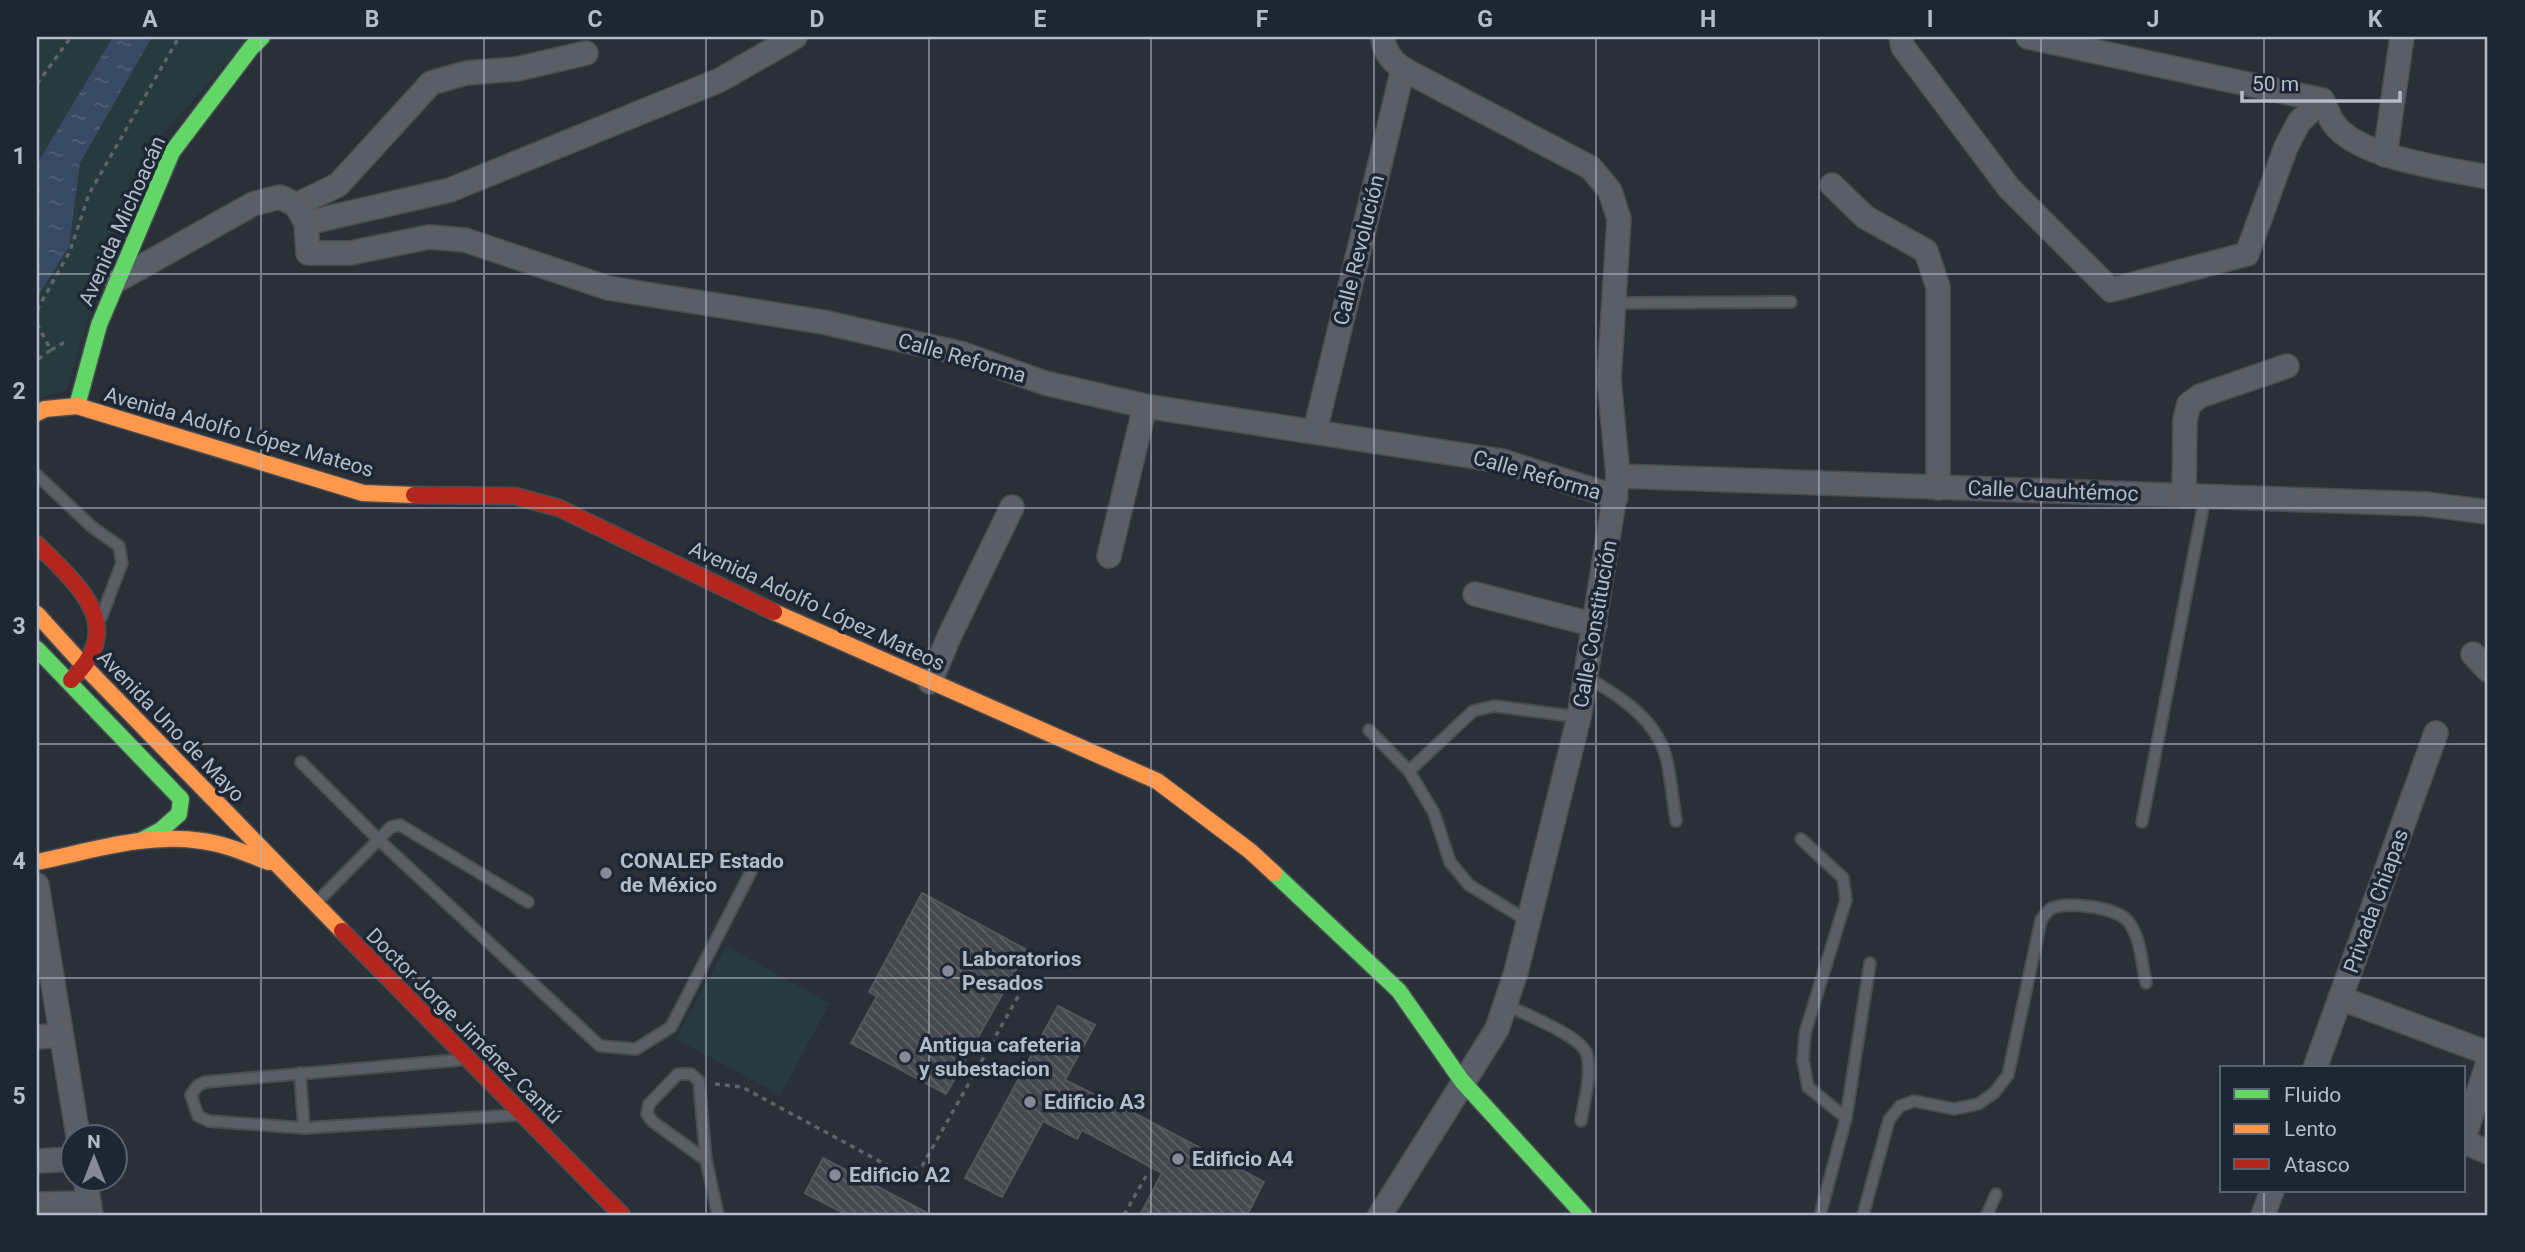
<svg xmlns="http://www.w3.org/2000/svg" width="2525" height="1252" font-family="Roboto,sans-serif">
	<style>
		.park { fill: #273a3e }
		.water { fill: url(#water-ripples) }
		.building { fill: url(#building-back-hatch); stroke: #52575f; stroke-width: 2 }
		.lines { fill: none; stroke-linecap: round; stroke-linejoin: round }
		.lane-casing { stroke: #484c53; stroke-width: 14 }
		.street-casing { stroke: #484c53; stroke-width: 26 }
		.fast-casing { stroke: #484c53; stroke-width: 19 }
		.slow-casing { stroke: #484c53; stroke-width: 19 }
		.jam-casing { stroke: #484c53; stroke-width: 19 }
		.path { stroke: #5d636a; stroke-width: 3.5; stroke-dasharray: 5 5; stroke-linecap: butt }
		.lane { stroke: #5a5e66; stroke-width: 10 }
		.street { stroke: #5a5e66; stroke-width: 23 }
		.fast { stroke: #63d668; stroke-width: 16 }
		.slow { stroke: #ff974d; stroke-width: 16 }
		.jam { stroke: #b3261e; stroke-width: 16 }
		.grid { fill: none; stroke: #b4bcc9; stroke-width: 2; stroke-opacity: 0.55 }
		.poi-dot { fill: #848b96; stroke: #1d2633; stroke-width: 2.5 }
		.labels { text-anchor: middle; stroke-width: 7; stroke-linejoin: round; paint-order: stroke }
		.street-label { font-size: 21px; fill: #b4bcc9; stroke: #1d2633 }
		.poi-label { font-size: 21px; font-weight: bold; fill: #b4bcc9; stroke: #1d2633; text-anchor: start }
		.neatline { fill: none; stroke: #b4bcc9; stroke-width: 2.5 }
		.grid-label { font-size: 23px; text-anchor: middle; font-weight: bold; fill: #b4bcc9 }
	</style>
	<defs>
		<pattern id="water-ripples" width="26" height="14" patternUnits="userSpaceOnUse" patternTransform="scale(1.75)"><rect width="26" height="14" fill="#384963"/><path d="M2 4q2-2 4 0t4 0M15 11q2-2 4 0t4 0" fill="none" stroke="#526178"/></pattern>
		<pattern id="building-back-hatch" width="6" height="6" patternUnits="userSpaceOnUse" patternTransform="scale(1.75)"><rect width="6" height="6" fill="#444950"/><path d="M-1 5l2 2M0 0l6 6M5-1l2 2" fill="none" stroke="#5d6168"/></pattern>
	</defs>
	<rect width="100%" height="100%" fill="#2a3038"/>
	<g class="park">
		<path d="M37,37h213l-94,104 -37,81 -53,168 -29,9z"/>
		<path d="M726,946l104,57 -50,92 -104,-56z"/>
	</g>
	<path class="water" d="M113,37h39l-72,126 -11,84 -32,50v-133z"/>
	<g class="building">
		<path d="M922,893l105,57 -81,144 -95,-51 26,-47 -8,-4z"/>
		<path d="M1058,1006l37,19 -30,55 44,22 1,-2 154,82 -17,33h-107l22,-42 -80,-43 -5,9 -34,-18 -41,76 -37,-19z"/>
		<path d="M823,1158l108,57h-84l-42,-22z"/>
	</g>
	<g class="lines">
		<g class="lane-casing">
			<g id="lane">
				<path d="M1614,303l177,-1"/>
				<path d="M37,475l55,52 27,19 3,17 -21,55"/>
				<path d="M1586,677c34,19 72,43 81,84 4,19 6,40 9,60"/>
				<path d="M1369,730l40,41 25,42 16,49 19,23 59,36"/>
				<path d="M301,762l78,78 221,206 36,3 35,-22 86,-167"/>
				<path d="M1409,771l64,-60 21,-5 85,11"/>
				<path d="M2142,822l63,-325"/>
				<path d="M1801,839l42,39 3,22 -41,133 -2,27 5,27 38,31"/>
				<path d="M317,902l74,-75 9,-2 128,77"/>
				<path d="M1505,1004c18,10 78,32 82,51 5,21 -3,45 -6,66"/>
				<path d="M459,1060l-254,22 -8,4 -6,9 7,21 11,5 95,7 213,-13"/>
				<path d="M300,1073l4,55"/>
				<path d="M706,1160l-53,-38 -6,-8 2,-10 29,-30h13l8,7 7,79 12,55"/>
				<path d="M1820,1215l26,-97 24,-155"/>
				<path d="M1863,1215l26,-95 11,-14 14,-5 40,8 24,-5 16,-11 14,-18 33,-155c3,-4 7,-10 11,-12 17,-7 68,-1 78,16 11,16 12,41 16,59"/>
				<path d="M1987,1215l9,-21"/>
			</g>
		</g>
		<g class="street-casing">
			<g id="street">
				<path d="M1901,37l2,10 106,141 102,102 136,-36 39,-107 13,-25 23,-22"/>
				<path d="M2028,37l294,63"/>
				<path d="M2322,100c4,7 7,17 12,24 25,34 114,45 154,53"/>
				<path d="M2385,155l17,-118"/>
				<path d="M1832,185l33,32 61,34 12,36v201"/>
				<path d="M296,205l42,-20 93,-102 35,-10 51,-4 69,-16"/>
				<path d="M306,223l144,-33 270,-110 75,-43"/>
				<path d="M116,281l137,-77 27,-7 16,8 10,18 2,30h42l79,-16 36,3 143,48 215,34 140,32 82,29 100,23 357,55 114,36"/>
				<path d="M1315,431l88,-362"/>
				<path d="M1618,476l807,28 63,8"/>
				<path d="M2184,496l1,-76 4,-16 11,-8 87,-30"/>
				<path d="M1109,556l36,-150"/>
				<path d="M1475,594l120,31"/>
				<path d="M2473,654l15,16"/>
				<path d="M930,682l19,-45 63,-130"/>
				<path d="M37,885l41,251"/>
				<path d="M2340,998l148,55"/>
				<path d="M37,1037l24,-2"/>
				<path d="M2315,1068l121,-335"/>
				<path d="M2464,1138l24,-76"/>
				<path d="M2464,1142l24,10"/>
				<path d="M37,1161l37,-2"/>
				<path d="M85,1178l6,37"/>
				<path d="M37,1204l52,-1"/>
				<path d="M1380,1215l117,-186 19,-57 63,-255 39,-241 -9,-97 10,-160 -9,-28 -19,-23 -188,-99c-11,-8 -20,-18 -20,-32"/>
				<path d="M2263,1215l9,-24"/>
			</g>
		</g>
		<g class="fast-casing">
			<g id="fast">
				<path d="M77,406l22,-81 73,-173 79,-104 11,-11"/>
				<path d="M37,649l144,150 -2,15 -18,16 -21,11"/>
				<path d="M1274,873l125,118 63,90 122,134"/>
			</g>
		</g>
		<g class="slow-casing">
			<g id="slow">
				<path d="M37,413l8,-4 32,-3 286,87 51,2"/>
				<path d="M774,612l383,169 93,70 24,22"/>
				<path d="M37,614l48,53 257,264"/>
				<path d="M37,862c53,-11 111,-30 165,-21 24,3 45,13 67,21"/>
			</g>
		</g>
		<g class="jam-casing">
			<g id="jam">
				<path d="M414,495l101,1 44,12 215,104"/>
				<path d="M37,544c23,24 70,61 58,100 -4,15 -14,25 -24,36"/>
				<path d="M342,931l280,284"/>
			</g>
		</g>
		<g class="path">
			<path d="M37,84l34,-47"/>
			<path d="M37,310l33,-59 19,-57 90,-157"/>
			<path d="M37,324l14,26 -14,10"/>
			<path d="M51,350l16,-9"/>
			<path d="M715,1084l27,3 152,82 15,4 13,-7 102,-180"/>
			<path d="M1124,1215l22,-39"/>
		</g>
		<use href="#lane" class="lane"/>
		<use href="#street" class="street"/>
		<use href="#fast" class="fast"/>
		<use href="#slow" class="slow"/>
		<use href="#jam" class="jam"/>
	</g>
	<path class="grid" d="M261,37v1178M484,37v1178M706,37v1178M929,37v1178M1151,37v1178M1374,37v1178M1596,37v1178M1819,37v1178M2041,37v1178M2264,37v1031M37,274h2451M37,508h2451M37,744h2451M37,978h2451M2264,1191v24"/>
	<g class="poi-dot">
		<circle cx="606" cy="873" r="7"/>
		<circle cx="948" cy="971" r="7"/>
		<circle cx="905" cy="1057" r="7"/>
		<circle cx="1030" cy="1102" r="7"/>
		<circle cx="1178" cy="1159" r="7"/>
		<circle cx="835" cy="1175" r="7"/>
	</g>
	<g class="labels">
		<g class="street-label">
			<text transform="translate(122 221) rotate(-66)" y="7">Avenida Michoacán</text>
			<text transform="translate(1359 250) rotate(-76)" y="7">Calle Revolución</text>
			<text transform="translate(962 358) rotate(16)" y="7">Calle Reforma</text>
			<text transform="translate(239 432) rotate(16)" y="7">Avenida Adolfo López Mateos</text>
			<text transform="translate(1537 475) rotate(16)" y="7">Calle Reforma</text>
			<text transform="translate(2053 491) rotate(2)" y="7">Calle Cuauhtémoc</text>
			<text transform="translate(817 606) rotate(25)" y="7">Avenida Adolfo López Mateos</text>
			<text transform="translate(1595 624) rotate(-80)" y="7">Calle Constitución</text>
			<text transform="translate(171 726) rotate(46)" y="7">Avenida Uno de Mayo</text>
			<text transform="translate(2376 901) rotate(-70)" y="7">Privada Chiapas</text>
			<text transform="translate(464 1026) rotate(45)" y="7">Doctor Jorge Jiménez Cantú</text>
		</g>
		<g class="poi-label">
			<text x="620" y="868">CONALEP Estado<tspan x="620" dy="24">de México</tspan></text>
			<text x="962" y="966">Laboratorios<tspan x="962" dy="24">Pesados</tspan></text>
			<text x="919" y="1052">Antigua cafeteria<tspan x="919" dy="24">y subestacion</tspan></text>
			<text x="1044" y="1109">Edificio A3</text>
			<text x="1192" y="1166">Edificio A4</text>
			<text x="849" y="1182">Edificio A2</text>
		</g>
	</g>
	<rect width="2525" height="1252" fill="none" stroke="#1d2633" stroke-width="77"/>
	<rect x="2220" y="1066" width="245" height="126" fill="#1d2633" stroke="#59626f" stroke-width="2"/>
	<rect x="2234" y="1089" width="35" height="10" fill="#63d668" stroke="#59626f" stroke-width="2"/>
	<text x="2284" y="1102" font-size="21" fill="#b4bcc9">Fluido</text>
	<rect x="2234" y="1124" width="35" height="10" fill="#ff974d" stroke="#59626f" stroke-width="2"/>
	<text x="2284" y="1136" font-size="21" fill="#b4bcc9">Lento</text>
	<rect x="2234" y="1159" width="35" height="10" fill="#b3261e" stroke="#59626f" stroke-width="2"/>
	<text x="2284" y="1172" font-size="21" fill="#b4bcc9">Atasco</text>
	<g transform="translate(94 1158)"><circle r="33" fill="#1d2633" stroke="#59626f" stroke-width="2"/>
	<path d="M0-5L12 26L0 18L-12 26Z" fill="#848b96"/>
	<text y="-10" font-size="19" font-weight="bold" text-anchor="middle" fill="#b4bcc9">N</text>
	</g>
	<path d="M2242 91v10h158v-10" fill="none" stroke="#b4bcc9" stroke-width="3.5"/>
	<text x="2252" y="91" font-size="21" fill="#b4bcc9" stroke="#1d2633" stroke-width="5" paint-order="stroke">50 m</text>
	<rect x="38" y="38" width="2448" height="1176" class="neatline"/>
	<g class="grid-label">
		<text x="150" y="27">A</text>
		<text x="372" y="27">B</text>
		<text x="595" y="27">C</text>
		<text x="817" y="27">D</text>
		<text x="1040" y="27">E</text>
		<text x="1262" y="27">F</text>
		<text x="1485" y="27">G</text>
		<text x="1708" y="27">H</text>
		<text x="1930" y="27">I</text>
		<text x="2153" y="27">J</text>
		<text x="2375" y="27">K</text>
		<text x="19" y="164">1</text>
		<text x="19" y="399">2</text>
		<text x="19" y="634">3</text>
		<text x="19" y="869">4</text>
		<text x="19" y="1104">5</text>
	</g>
</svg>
